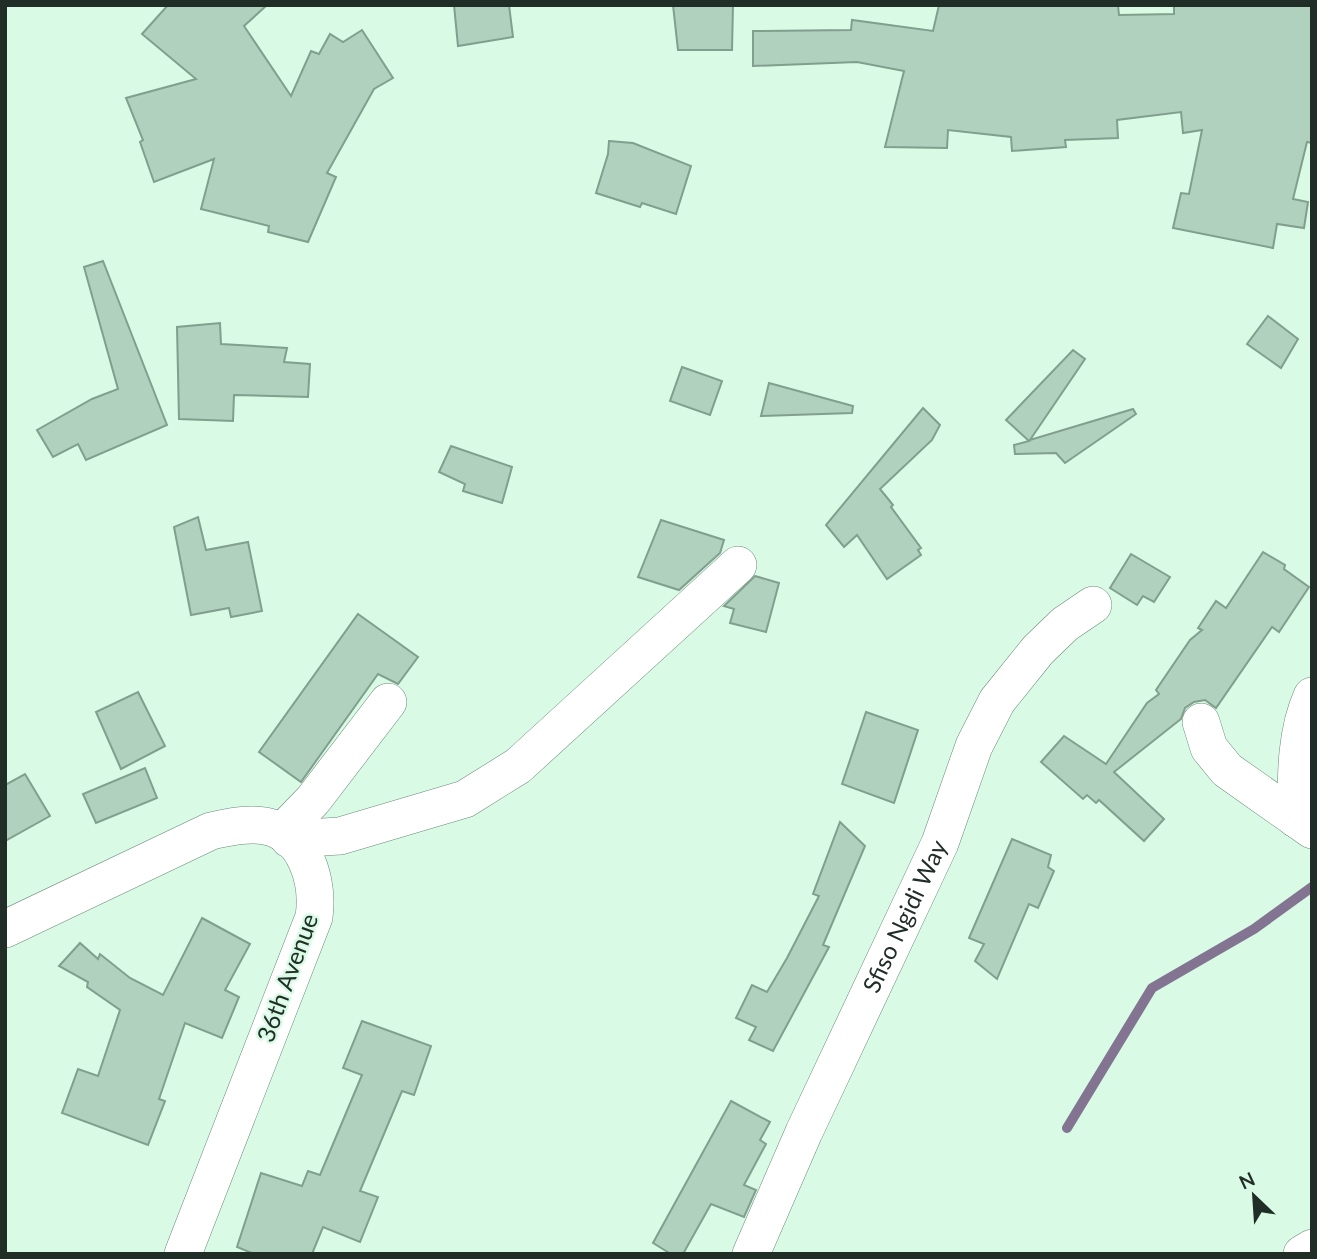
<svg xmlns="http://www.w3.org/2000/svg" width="1317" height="1259" font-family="Lato,sans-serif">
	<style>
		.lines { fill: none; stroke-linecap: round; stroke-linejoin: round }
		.stream { stroke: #837491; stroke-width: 10 }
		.building { fill: #b0d1be; stroke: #809f8d; stroke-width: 2 }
		.minor-casing { stroke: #6b8a78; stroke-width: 38 }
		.minor { stroke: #fff; stroke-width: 37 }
		.labels { text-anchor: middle; stroke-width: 5; stroke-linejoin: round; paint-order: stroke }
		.street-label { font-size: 24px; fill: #212e27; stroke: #d9fbe6 }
	</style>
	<rect width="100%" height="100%" fill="#d9fbe6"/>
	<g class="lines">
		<path class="stream" d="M1067,1128l85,-140 102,-59 58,-42"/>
	</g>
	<g class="building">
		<path d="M168,5h99l-23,21 47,70 20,-45 8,3 11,-20 13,8 19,-12 31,48 -19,11 -47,84 9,4 -28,65 -40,-10 1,-6 -68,-17 13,-50 -60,23 -14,-40 3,-2 -17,-42 70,-19 -54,-45z"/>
		<path d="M454,5h55l4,32 -55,9z"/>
		<path d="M673,5h60l-1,45h-54z"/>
		<path d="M939,5h179l1,10 55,-1v-9h138v138l-5,-1 -14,57 15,3 -4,26 -27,-4 -4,24 -100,-20 8,-35 8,1 13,-64 -19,3 -2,-21 -64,8 1,18 -53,2 1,7 -54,4 -1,-14 -63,-7 -1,18 -62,-1 19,-76 -47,-9 -104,4v-35l98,-1 1,-10 81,11z"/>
		<path d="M609,141l24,2 58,23 -15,48 -34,-11 -2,4 -44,-14 12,-39z"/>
		<path d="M103,261l64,164 -81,35 -8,-16 -25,13 -16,-27 55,-31 26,-10 -34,-122z"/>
		<path d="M1268,316l30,23 -17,29 -34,-24z"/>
		<path d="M220,323l1,21 66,4 -3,14 26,2 -2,33 -74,-2 -1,26 -54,-2 -2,-92z"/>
		<path d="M1073,350l12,9 -55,81 103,-31 3,5 -71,49 -9,-10 -41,1 -1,-9 15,-4 -23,-21z"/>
		<path d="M682,367l40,14 -12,34 -40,-14z"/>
		<path d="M769,383l84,23 -1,7 -91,3z"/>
		<path d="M923,408l17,17 -8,15 -52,49 13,16 -2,2 30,41 -3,2 3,5 -34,24 -30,-44 -13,12 -18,-22z"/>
		<path d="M451,446l61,21 -10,36 -39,-12 2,-7 -26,-12z"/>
		<path d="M198,517l8,33 42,-8 14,69 -31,6 -2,-9 -38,7 -17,-88z"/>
		<path d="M661,520l63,20 -4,13 -41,37 -41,-13z"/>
		<path d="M1263,552l22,13 -1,4 25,18 -30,45 -7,-5 -56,81 -11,-8 -11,2 -9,6 -4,11 -67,53 50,47 -20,22 -45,-41 -3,3 -9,-8 -4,4 -42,-37 23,-26 42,28 41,-61 12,-9 -3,-4 34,-50 12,-10 -4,-2 18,-27 10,7z"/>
		<path d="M1131,554l39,23 -16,25 -11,-6 -6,9 -27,-17z"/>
		<path d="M755,576l24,7 -13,49 -36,-9 4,-14 -10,-3z"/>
		<path d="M358,614l60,43 -20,27 -20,-10 -77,108 -42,-30z"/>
		<path d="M138,692l27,54 -44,23 -25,-57z"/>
		<path d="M866,712l52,18 -24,73 -52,-19z"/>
		<path d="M145,768l12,30 -61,25 -13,-29z"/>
		<path d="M25,774l25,42 -45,25v-56z"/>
		<path d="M840,822l25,24 -42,99 6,2 -56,104 -24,-11 7,-13 -20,-9 16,-33 15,7 20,-34 32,-62 -6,-2z"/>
		<path d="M1012,839l39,16 -3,12 6,4 -16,37 -9,-4 -32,75 -22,-18 9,-17 -15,-6z"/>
		<path d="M202,918l48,26 -25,46 14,7 -17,41 -37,-15 -26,76 6,2 -17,44 -86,-32 16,-44 20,7 22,-66 -33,-23 1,-5 -29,-16 21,-23 18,16 2,-5 30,24 33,17z"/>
		<path d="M362,1021l69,25 -17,49 -12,-4 -42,100 18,6 -18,45 -37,-15 -11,27h-58l-17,-7 24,-74 41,13 6,-15 12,4 42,-100 -19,-7z"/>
		<path d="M731,1101l39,21 -10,18 6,4 -22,41 12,5 -12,27 -33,-13 -28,50h-12l-18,-11z"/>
	</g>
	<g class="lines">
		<g class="minor-casing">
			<g id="minor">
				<path d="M1201,722l8,26 18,22 85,60"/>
				<path d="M1296,819c0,-41 -1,-85 16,-123"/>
				<path d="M282,832l31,-32 75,-98"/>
				<path d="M289,839l51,-3 125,-37 53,-33 220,-201"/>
				<path d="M5,929l206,-98c18,-4 36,-8 54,-5 41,7 54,57 49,91l-131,337"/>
				<path id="s1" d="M751,1254l53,-122 136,-289 34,-97 23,-45 41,-51 27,-26 28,-19"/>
				<path d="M1302,1254l10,-6"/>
			</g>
		</g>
		<use href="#minor" class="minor"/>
	</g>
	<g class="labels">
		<g class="street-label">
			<text dy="8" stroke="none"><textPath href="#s1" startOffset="371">Sfiso Ngidi Way</textPath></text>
			<text transform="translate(288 978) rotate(-70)" y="8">36th Avenue</text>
		</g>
	</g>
	<rect width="1317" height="1259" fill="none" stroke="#212e27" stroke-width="14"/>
	<g transform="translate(1254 1196) rotate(335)" stroke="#d9fbe6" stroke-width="5" paint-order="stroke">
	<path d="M0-5L12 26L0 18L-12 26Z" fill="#212e27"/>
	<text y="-10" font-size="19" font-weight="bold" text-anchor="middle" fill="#212e27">N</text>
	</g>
</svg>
